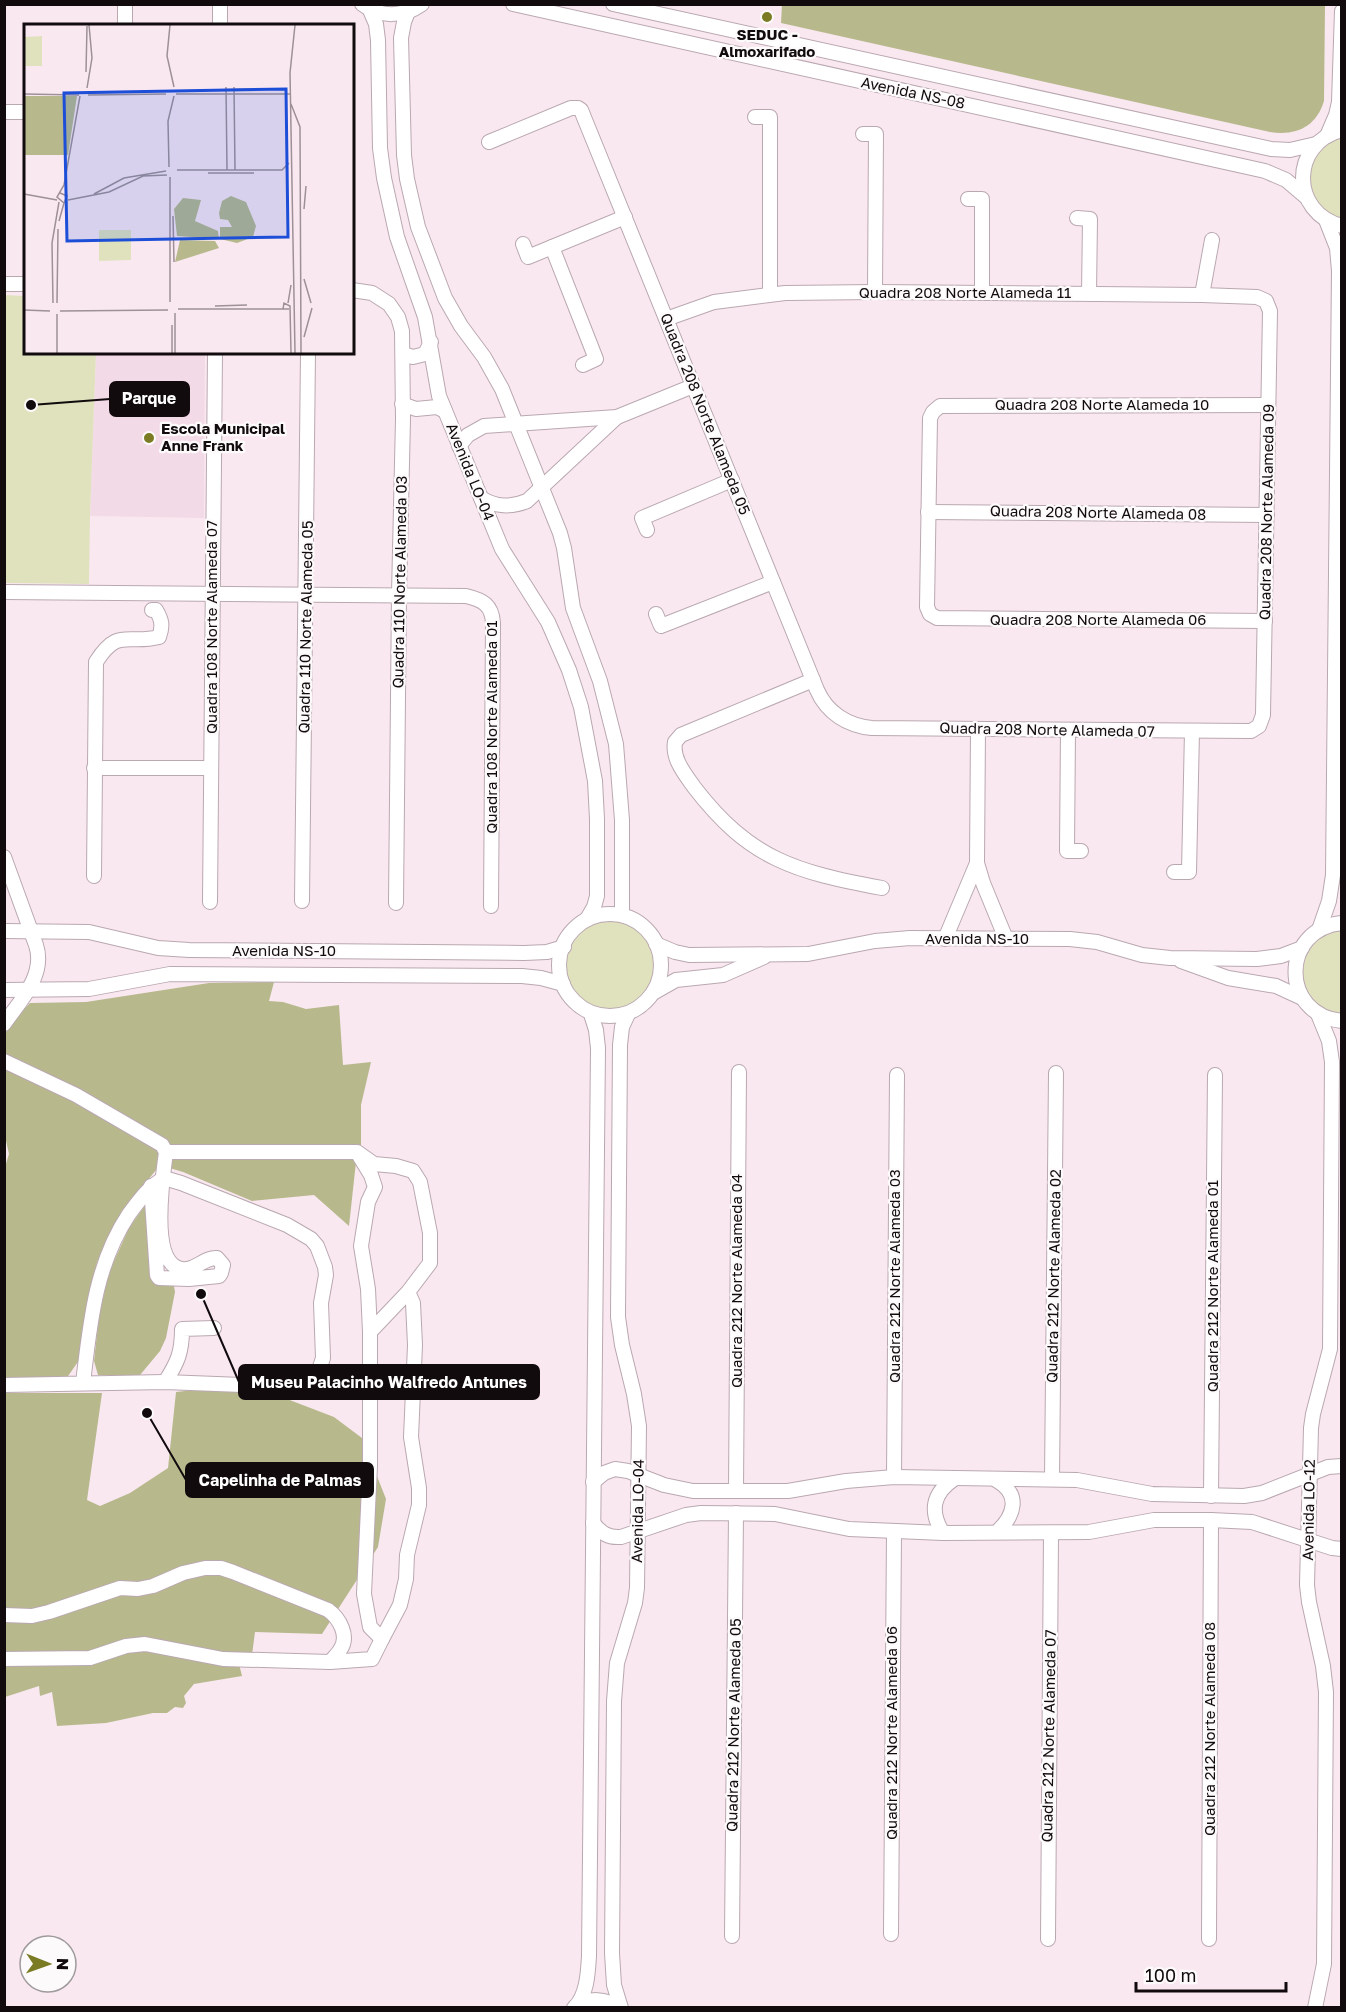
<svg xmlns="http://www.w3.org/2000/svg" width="1346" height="2012" font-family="'Golos Text',sans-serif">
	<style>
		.built { fill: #f3dae7 }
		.green { fill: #e0e2be }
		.forest { fill: #b7b98d }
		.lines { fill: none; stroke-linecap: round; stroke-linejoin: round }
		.minor-casing { stroke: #baa8b1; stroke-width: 16 }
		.minor { stroke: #fff; stroke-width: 14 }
		.poi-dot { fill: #7a7b23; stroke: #fdfafb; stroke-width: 2 }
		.labels { text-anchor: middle; stroke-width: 4.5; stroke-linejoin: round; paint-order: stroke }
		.poi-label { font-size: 15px; font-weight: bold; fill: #110b0e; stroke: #fdfafb }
		.street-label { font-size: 15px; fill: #110b0e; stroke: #fdfafb }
		.inset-road { fill: none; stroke: #9d9096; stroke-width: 1.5 }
		.view { fill: #1d4ed8; fill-opacity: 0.15; stroke: #1d4ed8; stroke-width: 3 }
		.inset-edge { fill: none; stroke: #110b0e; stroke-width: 3 }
		.leader { fill: none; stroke: #110b0e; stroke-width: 2 }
		.callout-dot { fill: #110b0e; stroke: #fdfafb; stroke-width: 2 }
		.callout { fill: #110b0e; stroke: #110b0e; stroke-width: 2 }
		.callout-label { font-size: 16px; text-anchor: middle; font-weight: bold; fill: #fff }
	</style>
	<rect width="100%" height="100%" fill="#fae8f1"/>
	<path class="built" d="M96,353h109l-1,165 -114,-2z"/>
	<g class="green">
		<path d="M1341,137v81c-43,-14 -40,-65 0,-81z"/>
		<path d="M5,295l20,1 1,56 70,1 -6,163 -1,68 -84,-1z"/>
		<circle cx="610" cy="965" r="45"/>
		<path d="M1337,931h4v83c-48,-7 -52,-71 -4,-83z"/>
	</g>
	<g class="forest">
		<path d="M782,4l543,1 -1,96c-8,26 -28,35 -54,31l-489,-109z"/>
		<path d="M274,982l-5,19 14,1 23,7 33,-4 4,60 28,-3 -10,43v42l-4,6 -8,73 -35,-31 -62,6 -69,-29 -23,-7 -32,40 -31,57 -12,65 -3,29 -16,23 -61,4 -1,-213 5,-16 -5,-22 1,-103 25,-26 56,-1 123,-19z"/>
		<path d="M146,1204l6,64 22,18 1,6 -9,46 -6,13 -20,24h-42l-4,-14 5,-46 10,-43 20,-44z"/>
		<path d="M235,1385l52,14 47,18 28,21 24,61 -8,48 -56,87 -67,-2 -3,23 -14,5 4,16 -48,8 -10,12 2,7 -3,5 -8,-1 -8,6h-14l-47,10 -49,3 -5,-34 -12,4 -1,-10 -34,11 1,-13 -1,-2v-289h97l-15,107 13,6 30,-13 38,-25 8,-76z"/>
	</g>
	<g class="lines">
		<g class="minor-casing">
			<g id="minor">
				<path d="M362,4c18,14 42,13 60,0"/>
				<path d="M513,4l752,167 21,9 20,17"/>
				<path d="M613,4l658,145 19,1 26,-6"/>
				<path d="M370,10l6,14 2,16 2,108 4,30 13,59 28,80 14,79 63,153 46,73 21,48 12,37 14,74 2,38v77l-3,11 -7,12"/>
				<path d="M408,12l-4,10 -3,16 3,117 3,24 11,48 27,71 16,28 23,31 18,32 58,144 4,15 9,60 27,73 16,63 6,76v95"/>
				<path d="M125,26v-22"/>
				<path d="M220,26v-22"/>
				<path d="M4,112h22"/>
				<path d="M755,117h15v177"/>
				<path d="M1342,130c-52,13 -52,83 0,96"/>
				<path d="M863,134h13l-1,158"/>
				<path d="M1327,136l9,-21 3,-13 3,-91"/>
				<path d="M489,142l82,-34h7l3,2 236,580c10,23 31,36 55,38l379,3 8,-5 4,-11 7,-404 -4,-10 -9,-4 -55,-2 -327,-3 -90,1 -71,9 -48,17"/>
				<path d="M968,199h14v94"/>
				<path d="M1077,218l13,1 -1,75"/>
				<path d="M523,244l5,13 97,-40"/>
				<path d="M552,247l44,112 -13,6"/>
				<path d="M4,284h22"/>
				<path d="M352,290l20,3 17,11 9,13 4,14 1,88 -4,176 -3,308"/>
				<path d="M1202,295l10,-55"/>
				<path d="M403,354l10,3 12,-3 6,-12"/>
				<path d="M402,404l14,5 21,-2 8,4"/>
				<path d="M459,446l9,-11 16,-9 133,-9 76,-31"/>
				<path d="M481,498c15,9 29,10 46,3l90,-84"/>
				<path d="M928,512l339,3"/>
				<path d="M647,530l-5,-12 90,-38"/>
				<path d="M4,592l462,4c17,4 26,9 27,27l-2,283"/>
				<path d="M656,614l5,12 112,-44"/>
				<path d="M1265,621l-328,-3 -7,-4 -3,-7 3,-189 3,-6 7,-6 328,-1"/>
				<path d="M813,680l-132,55 -6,7c-3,17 10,32 19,45 56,73 102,85 188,101"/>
				<path d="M978,729l-1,134 6,20 23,56"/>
				<path d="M1068,730l-1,121h14"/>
				<path d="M94,768h117"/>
				<path d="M4,857l32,88c10,30 -16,56 -32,79"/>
				<path d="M1174,872h15l3,-141"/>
				<path d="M94,876l2,-214c22,-35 31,-17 63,-25 4,-11 3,-17 -3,-27h-4"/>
				<path d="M302,901l6,-549"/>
				<path d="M210,902l5,-550"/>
				<circle cx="610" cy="965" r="51"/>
				<path d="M1342,923c-62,6 -62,92 0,98"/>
				<path d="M1319,930l10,-29 4,-26 6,-604 -2,-23 -11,-28"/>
				<path d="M4,931l85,1 69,16 31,2 335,3 23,-1 17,-5"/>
				<path d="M945,939l32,-76"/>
				<path d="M656,944l19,8 14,3 119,-1 67,-13 35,-3 160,1 27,3 45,13 28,3 87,1 24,-3 21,-8"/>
				<path d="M1181,961l47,17 48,8 26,12"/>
				<path d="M4,990l85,-1 81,-15 352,2 19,2 22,6"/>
				<path d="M653,993l23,-13 47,-5 41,-18"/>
				<path d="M4,1061l72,34 86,50 4,7c-3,23 -16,105 12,116 15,6 25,-11 39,-10l6,7 -2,8 -2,3 -30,3 -30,-1 -2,-3 -6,-89"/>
				<path d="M166,1152h191l14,23 4,12 -7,15 -7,44 7,43 2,43 38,-40 5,11 2,42 -4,92 8,51v17l-12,50 -1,24 -6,26 -18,34 -12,-12 -6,-33 6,-128v-134l38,-40 22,-29v-30l-10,-51 -7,-11 -17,-5 -22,-2 -17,-12"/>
				<path d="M165,1382c13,-20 17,-30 17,-53l32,-1"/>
				<path d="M4,1385l161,-3 77,3 67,-5 9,-7 5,-15 -2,-55 5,-28 -1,-8 -8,-21 -6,-7 -24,-14 -106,-42 -17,-5c-17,11 -23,20 -35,36 -34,51 -39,110 -46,169"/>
				<path d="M894,1477l3,-402"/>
				<path d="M1052,1479l4,-406"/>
				<path d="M996,1480c25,14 19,35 1,52"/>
				<path d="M593,1482l11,-9 11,-4 13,2 36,14 29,6h95l58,-10 48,-4 183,3 75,14 92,2 18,-3 66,-26 14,-1"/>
				<path d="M736,1491l3,-419"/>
				<path d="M1211,1496l4,-421"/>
				<path d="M593,1523c8,10 15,15 28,14l65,-22 15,-2 74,1 74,15 94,4 146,-1 65,-12h57l41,2 80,26 10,1"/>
				<path d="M943,1533c-14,-22 -10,-40 11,-54"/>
				<path d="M4,1615l28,1 17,-4 71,-24 18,1 15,-3 30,-13 22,-5h16l12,4 95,38c11,8 22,26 12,40 -2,4 -7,8 -10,12"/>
				<path d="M4,1659l86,-1 36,-12 19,-2 78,15 107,3 42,-3 10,-20"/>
				<path d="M891,1934l3,-402"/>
				<path d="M732,1936l4,-423"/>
				<path d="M1048,1939l3,-406"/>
				<path d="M1209,1939l2,-419"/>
				<path d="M574,2008c13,-12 14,-35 15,-52l9,-908 -2,-18 -5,-16"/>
				<path d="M575,2008c14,-11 31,-10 44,0"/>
				<path d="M621,2008l-7,-23 -2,-32 2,-252 3,-38 18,-60 2,-15 2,-162 -5,-32 -12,-49 -4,-28 2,-272 2,-18 6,-13"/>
				<path d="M1315,2008l9,-44 2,-272 -3,-26 -14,-64 -2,-17 4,-157 2,-14 17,-65 2,-287 -3,-21 -11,-27"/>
			</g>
		</g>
		<use href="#minor" class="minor"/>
	</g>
	<g class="poi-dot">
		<circle cx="767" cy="17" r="6"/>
		<circle cx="149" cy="438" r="6"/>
	</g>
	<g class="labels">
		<g class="poi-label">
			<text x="767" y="40">SEDUC -<tspan x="767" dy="17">Almoxarifado</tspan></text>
			<text x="161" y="434" text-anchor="start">Escola Municipal<tspan x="161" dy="17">Anne Frank</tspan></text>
		</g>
		<g class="street-label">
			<text transform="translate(913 93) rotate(12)" y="5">Avenida NS-08</text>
			<text x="965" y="298">Quadra 208 Norte Alameda 11</text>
			<text x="1102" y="410">Quadra 208 Norte Alameda 10</text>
			<text transform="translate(705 414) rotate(68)" y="5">Quadra 208 Norte Alameda 05</text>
			<text transform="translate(470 472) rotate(68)" y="5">Avenida LO-04</text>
			<text transform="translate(1267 512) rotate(-89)" y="5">Quadra 208 Norte Alameda 09</text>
			<text transform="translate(1098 513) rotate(1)" y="5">Quadra 208 Norte Alameda 08</text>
			<text transform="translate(400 582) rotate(-89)" y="5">Quadra 110 Norte Alameda 03</text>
			<text x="1098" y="625">Quadra 208 Norte Alameda 06</text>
			<text transform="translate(212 627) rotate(-90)" y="5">Quadra 108 Norte Alameda 07</text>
			<text transform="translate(306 627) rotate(-89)" y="5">Quadra 110 Norte Alameda 05</text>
			<text transform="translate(492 727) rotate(-90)" y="5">Quadra 108 Norte Alameda 01</text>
			<text transform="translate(1047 730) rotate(1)" y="5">Quadra 208 Norte Alameda 07</text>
			<text x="977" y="944">Avenida NS-10</text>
			<text x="284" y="956">Avenida NS-10</text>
			<text transform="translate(895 1276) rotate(-90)" y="5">Quadra 212 Norte Alameda 03</text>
			<text transform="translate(1054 1276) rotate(-89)" y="5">Quadra 212 Norte Alameda 02</text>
			<text transform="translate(737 1281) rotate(-90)" y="5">Quadra 212 Norte Alameda 04</text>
			<text transform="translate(1213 1286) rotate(-90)" y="5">Quadra 212 Norte Alameda 01</text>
			<text transform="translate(1309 1510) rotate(-89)" y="5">Avenida LO-12</text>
			<text transform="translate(638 1511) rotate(-89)" y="5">Avenida LO-04</text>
			<text transform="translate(734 1725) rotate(-89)" y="5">Quadra 212 Norte Alameda 05</text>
			<text transform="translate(1210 1729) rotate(-90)" y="5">Quadra 212 Norte Alameda 08</text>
			<text transform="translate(892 1733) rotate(-90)" y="5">Quadra 212 Norte Alameda 06</text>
			<text transform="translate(1049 1736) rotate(-89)" y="5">Quadra 212 Norte Alameda 07</text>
		</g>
	</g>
	<g transform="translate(24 24)">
		<rect width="330" height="330" fill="#fae8f1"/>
		<path d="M18,12v30h-18v-29zM75,206h32v30l-32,1z" fill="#e0e2be"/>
		<path d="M0,72h53l-9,59h-44zM207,172l15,6 10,24 -3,11 -16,6 -17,-4v-12h12l-4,-7 -8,-1 -1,-6 3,-12zM159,174l18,2 -6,21 23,10 1,8 -42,-3 -3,-27zM156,216l35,1 4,7 -44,14z" fill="#b7b98d"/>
		<path class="inset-road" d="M146,1l-3,31 7,31M271,1l-5,48 5,280M62,48l1,-46M202,63l1,83M210,63l1,83M63,64l5,-30 -3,-33M185,66l46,-1M0,70l55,1M152,70h115M64,71l78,-1M267,80l9,23 1,226M145,143l-1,-46 6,-25M153,146h105l7,-7M184,149h46M146,153v125M36,169l7,3 -3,7 -7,-6 7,-12 16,-89M0,170l33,6M70,170l30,-16 42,-7M44,176l41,-8 34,-16 24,-1M280,185l2,-23M149,192l1,46M35,197l5,-18M280,255l7,24M29,279l-1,-60 7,-41M33,279l1,-74M264,279l3,-18M191,282l32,-1M154,285h105M265,285h-6l1,-6 6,3 1,47M0,286l26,1M36,287l108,-1M151,289v40M148,301v28M280,313l8,-29M33,329v-39"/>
		<path class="view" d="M262,65l2,148 -221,4 -3,-148z"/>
		<rect width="330" height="330" class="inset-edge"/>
	</g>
	<path class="leader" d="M31 405L110 399M201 1294L239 1382M147 1413L186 1480"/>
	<g class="callout-dot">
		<circle cx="31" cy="405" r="6"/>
		<circle cx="201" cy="1294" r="6"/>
		<circle cx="147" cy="1413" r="6"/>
	</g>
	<g class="callout">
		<rect x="110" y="382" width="79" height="34" rx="6"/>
		<rect x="239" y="1365" width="300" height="34" rx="6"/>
		<rect x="186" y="1463" width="187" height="34" rx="6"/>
	</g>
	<g class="callout-label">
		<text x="149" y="404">Parque</text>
		<text x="389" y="1388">Museu Palacinho Walfredo Antunes</text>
		<text x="280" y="1486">Capelinha de Palmas</text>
	</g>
	<rect width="1346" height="2012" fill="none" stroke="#110b0e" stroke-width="12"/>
	<g transform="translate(48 1964) rotate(91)"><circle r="28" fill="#fdfafb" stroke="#9f9a9c" stroke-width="1.5"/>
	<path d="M0-4.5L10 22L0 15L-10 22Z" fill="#7a7b23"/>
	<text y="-9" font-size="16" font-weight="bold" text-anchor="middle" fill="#110b0e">N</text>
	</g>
	<path d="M1136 1982v9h150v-9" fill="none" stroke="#110b0e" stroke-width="3"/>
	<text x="1145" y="1982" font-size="18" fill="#110b0e" stroke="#fdfafb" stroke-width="4.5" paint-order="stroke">100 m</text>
</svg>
